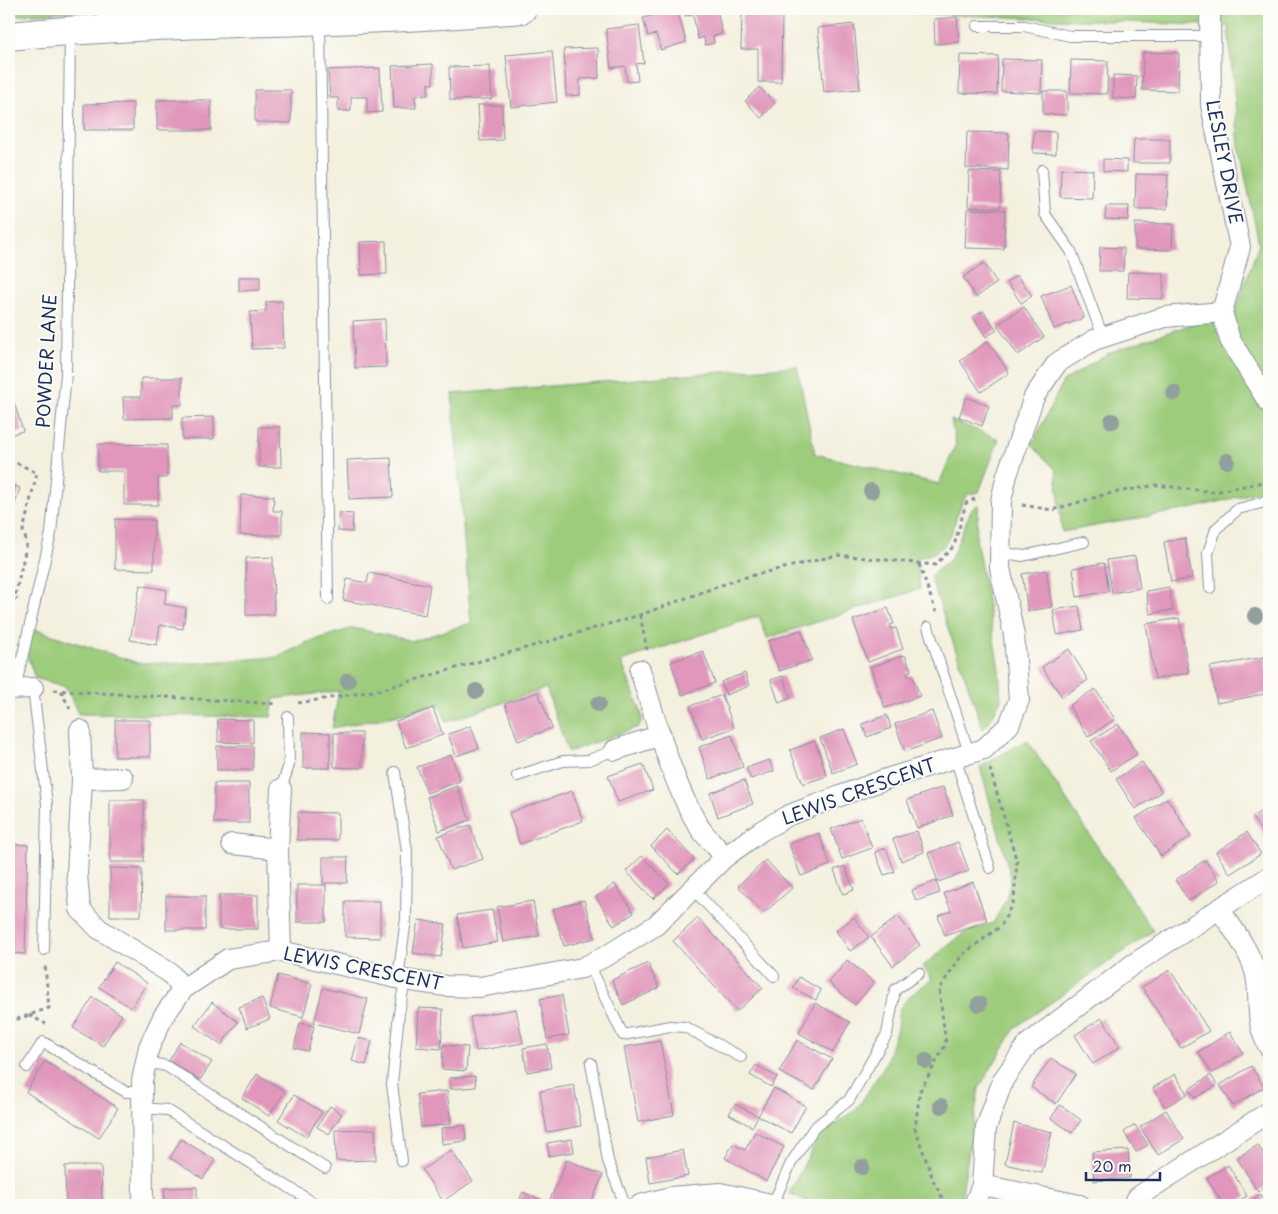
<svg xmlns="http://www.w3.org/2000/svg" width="1278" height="1214" font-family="'Playpen Sans',sans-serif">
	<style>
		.green { fill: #9dcc7b; stroke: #5c7e6c }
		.building { fill: #e197bb }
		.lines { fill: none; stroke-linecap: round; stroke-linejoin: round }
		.lane-casing { stroke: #87909e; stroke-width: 12 }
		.street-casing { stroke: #87909e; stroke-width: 22 }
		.secondary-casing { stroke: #87909e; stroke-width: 30 }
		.path { stroke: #87909e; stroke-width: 3; stroke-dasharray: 4 4; stroke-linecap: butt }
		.lane { stroke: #fff; stroke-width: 10 }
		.street { stroke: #fff; stroke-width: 20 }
		.secondary { stroke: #fff; stroke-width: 28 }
		.tree { fill: #92a09d }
		.labels { text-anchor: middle; stroke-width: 4; stroke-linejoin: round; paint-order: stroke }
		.street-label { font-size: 18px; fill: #1b2f5e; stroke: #fdfcf7 }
	</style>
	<rect width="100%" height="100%" fill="#fdfcf7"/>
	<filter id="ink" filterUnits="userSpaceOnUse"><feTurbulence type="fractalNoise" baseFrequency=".02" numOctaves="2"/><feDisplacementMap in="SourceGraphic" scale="10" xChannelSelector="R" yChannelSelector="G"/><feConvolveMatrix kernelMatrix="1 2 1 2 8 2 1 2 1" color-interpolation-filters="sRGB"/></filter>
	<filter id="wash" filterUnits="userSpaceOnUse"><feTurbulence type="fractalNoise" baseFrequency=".0096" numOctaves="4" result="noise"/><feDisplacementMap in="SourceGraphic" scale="20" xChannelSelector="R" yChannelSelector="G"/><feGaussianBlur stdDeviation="1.12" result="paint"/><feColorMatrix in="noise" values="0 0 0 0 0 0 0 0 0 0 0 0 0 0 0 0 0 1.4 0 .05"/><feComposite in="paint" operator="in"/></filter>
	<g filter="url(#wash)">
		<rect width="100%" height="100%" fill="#f3f0de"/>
		<g class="green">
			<path d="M9,9h93l-93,7z"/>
			<path d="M908,9h361v480l-75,19 -132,24 -6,-62 -24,-25 31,-63 45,-29 128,-44 23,-65 -20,-98 -11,-120 -320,-13z"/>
			<path d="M797,366l18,88 124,30 17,-40 -5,-24 48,19 -20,53 -11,2c-22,30 -7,57 -52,64l4,31 -153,49 -8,-22 -138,45 20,51 1,8 -4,7 -70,25 -22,-64 -99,34 -8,-18 -45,12 -62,12 7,-37 -65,8 -3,18 -193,-3 -12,-27 -31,-9 -9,-26 5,-24 107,35h57l83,-6 30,-15 45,-14 60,13 58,-18 -19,-229z"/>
			<path d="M979,504l-3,34 23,131 2,30 -7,15 -11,15 -53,-153 21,-17 20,-49z"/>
			<path d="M1027,740l126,191 -137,96 -37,61 -18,111 -4,6h-142l-26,-12 30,-57 38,-27 29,-46 11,-35 2,-19 12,-14 21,-16 -9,-13 41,-33 29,-10 13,-23 5,-23 -31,-110z"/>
		</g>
		<g id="blocks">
			<g class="building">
				<path d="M677,9l9,33 -25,8 -5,-16 -8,2 -5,-18z"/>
				<path d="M684,9h33l5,25 -9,2 1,7 -9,2 -1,-8 -6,2 -5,-24 -8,1z"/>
				<path d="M742,13h40l-1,69h-23v-33h-17z"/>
				<path d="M957,17l2,25 -24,2 -1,-25z"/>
				<path d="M854,24l6,65 -36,3 -6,-64z"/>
				<path d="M639,25l5,38 -8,1 2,17 -11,1 -2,-16 -14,2 -5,-39z"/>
				<path d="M598,48l1,30 -19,1v16l-14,1 -2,-47z"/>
				<path d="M552,51l5,51 -46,5 -5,-52z"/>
				<path d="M1143,52l36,1 -1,38 -36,-1z"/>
				<path d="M960,55l38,1 -1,38 -38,-1z"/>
				<path d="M1002,59l40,1 -1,33 -40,-2z"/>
				<path d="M1071,60l37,1 -1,33 -37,-1z"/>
				<path d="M433,64v20h-5v11l-13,1 1,12h-22l-2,-42z"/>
				<path d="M490,66l2,33 -42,1 -1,-33z"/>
				<path d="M380,68l2,44 -15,1v-16h-16v14h-13v-13h-8l-2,-28z"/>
				<path d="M1113,75l24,1 -1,23 -23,-1z"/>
				<path d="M759,87l16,16 -14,15 -16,-17z"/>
				<path d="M255,90h36v33l-36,-1z"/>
				<path d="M1043,91h24v24l-24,-1z"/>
				<rect x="157" y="100" width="54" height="30"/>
				<path d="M133,103v27h-49v-26z"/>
				<path d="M478,105h24l1,35 -23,1z"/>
				<path d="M1034,131l22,1v22l-23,-1z"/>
				<path d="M967,132l42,1 -1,37 -42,-2z"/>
				<path d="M1134,139h36v24h-37z"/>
				<path d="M1103,159l24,1v12l-24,-1z"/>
				<path d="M1061,169l32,1 -1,28 -32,-1z"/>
				<path d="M969,171l32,1 -1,36 -32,-1z"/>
				<path d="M1136,174l32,1 -1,34h-32z"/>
				<path d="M1106,206h23l-1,14 -23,-1z"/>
				<path d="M967,209l38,1 -1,39 -39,-1z"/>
				<path d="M1135,223l38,1 -1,26 -37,-1z"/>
				<path d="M386,241l1,33 -26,1 -1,-33z"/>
				<path d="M1100,247l24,1 -1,23h-24z"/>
				<path d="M984,263l13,20 -21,14 -13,-20z"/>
				<path d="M1128,272l36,1 -1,26 -36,-1z"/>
				<path d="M1017,275l15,21 -11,7 -14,-21z"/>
				<path d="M239,277h21v13l-21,1z"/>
				<path d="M1071,285l13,33 -30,11 -13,-33z"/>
				<path d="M282,301l2,47 -32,1 -2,-37 16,-1v-9z"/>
				<path d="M1024,307l20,30 -26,18 -21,-30z"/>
				<path d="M983,311l14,19 -11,7 -13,-20z"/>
				<path d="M385,319l1,48 -31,1 -2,-47z"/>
				<path d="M988,341l21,32 -28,19 -21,-31z"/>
				<path d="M141,378h41v27h-9v13l-49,1 -1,-22h18z"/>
				<path d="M966,397l23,9 -7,20 -23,-9z"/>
				<path d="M13,399l10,32 -14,4v-35z"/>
				<path d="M214,417v22h-32v-21z"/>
				<path d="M259,427h21l1,40h-22z"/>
				<path d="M98,444l69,1v33h-9v27h-34v-34h-26z"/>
				<path d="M391,458l2,39 -44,2 -2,-39z"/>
				<path d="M9,484l11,4 -11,35z"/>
				<path d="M241,495l33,1 -1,15h9v24h-42z"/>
				<path d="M339,513l14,1 -1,18 -14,-1z"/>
				<path d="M115,519l39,1v50l-39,-1z"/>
				<path d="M1185,538l7,40 -21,4 -7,-40z"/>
				<path d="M1135,556l5,32 -28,5 -5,-33z"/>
				<path d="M273,557l1,58h-28v-57z"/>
				<path d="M1104,563l5,28 -32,6 -4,-29z"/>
				<path d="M1046,570l6,37 -24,4 -6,-37z"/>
				<path d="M369,573l61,12 -5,30 -82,-15 4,-21 20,4z"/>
				<path d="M140,585l27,5 -3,14 22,4 -3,21 -23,-4 -3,20 -27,-5z"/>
				<path d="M1169,587l4,23 -23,4 -4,-23z"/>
				<path d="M1079,606l4,24 -26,5 -4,-25z"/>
				<path d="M888,608l6,16 -4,1 1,4 5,-1 7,21 -35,13 -15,-42z"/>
				<path d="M1179,618l10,55 -34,6 -9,-55z"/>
				<path d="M801,630l11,30 -33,11 -11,-30z"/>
				<path d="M1069,649l19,31 -26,17 -20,-30z"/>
				<path d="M703,651l12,32 -33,12 -11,-33z"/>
				<path d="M905,655l6,16 -4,1 1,4 4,-1 8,21 -35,12 -15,-41z"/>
				<path d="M1264,657l5,36 -52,10 -7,-36z"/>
				<path d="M745,673l4,13 -23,9 -5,-13z"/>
				<path d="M783,676l8,22 -12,5 -8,-23z"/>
				<path d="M1095,689l20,30 -27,18 -19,-31z"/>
				<path d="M538,692l14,36 -34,13 -13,-37z"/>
				<path d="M722,695l12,33 -32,11 -12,-33z"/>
				<path d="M433,708l10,27 -37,13 -10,-27z"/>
				<path d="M932,711l10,27 -37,14 -10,-28z"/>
				<path d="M887,715l4,13 -24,9 -5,-13z"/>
				<path d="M218,719l35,1v23l-35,-1z"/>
				<rect x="115" y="720" width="35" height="37"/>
				<path d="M1118,724l19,30 -26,17 -20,-30z"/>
				<path d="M471,726l8,22 -23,8 -8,-22z"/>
				<path d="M844,729l13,35 -24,9 -13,-35z"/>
				<path d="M303,732l27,1v35h-27z"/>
				<path d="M334,733h28v35l-28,-1z"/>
				<path d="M732,735l11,32 -33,12 -11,-32z"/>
				<path d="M815,741l12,35 -24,8 -13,-34z"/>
				<rect x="217" y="746" width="36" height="24"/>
				<path d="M451,755l9,26 -33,12 -10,-26z"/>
				<path d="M769,760l5,11 -23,8 -5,-11z"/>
				<path d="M1142,762l20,30 -27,17 -19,-30z"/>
				<path d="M643,764l10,26 -35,12 -10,-26z"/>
				<path d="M744,780l9,24 -35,13 -8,-24z"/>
				<rect x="214" y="783" width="35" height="40"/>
				<path d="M457,786l13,34 -31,11 -12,-34z"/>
				<path d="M943,787l10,28 -36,13 -10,-28z"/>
				<path d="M572,791l11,30 -63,23 -11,-31z"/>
				<path d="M1167,798l24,38 -30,20 -25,-38z"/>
				<rect x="110" y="800" width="34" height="62"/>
				<path d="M1269,806v37l-17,-26z"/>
				<path d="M298,812l40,1v27h-41z"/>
				<path d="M861,818l11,30 -30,11 -11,-30z"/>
				<path d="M470,825l13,34 -32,11 -13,-34z"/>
				<path d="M667,830l27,29 -16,15 -27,-28z"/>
				<path d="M917,831l7,21 -23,9 -8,-22z"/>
				<path d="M1247,832l14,22 -31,20 -14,-22z"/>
				<path d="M819,833l11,32 -29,11 -12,-32z"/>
				<path d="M958,842l11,29 -31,11 -10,-29z"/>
				<path d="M11,844l17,1 -3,109 -16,-1z"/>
				<path d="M886,848l9,24 -11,3 -9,-23z"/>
				<path d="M642,856l27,28 -16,15 -27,-28z"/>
				<path d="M323,857h25l-1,26h-24z"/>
				<path d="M766,860l26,28 -28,25 -26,-27z"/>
				<path d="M1205,860l14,21 -30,20 -14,-21z"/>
				<path d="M845,866l9,24 -11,4 -9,-24z"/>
				<path d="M110,868l32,1 -1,47h-31z"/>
				<path d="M936,881l4,12 -24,8 -4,-11z"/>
				<path d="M973,882l14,39 -42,15 -7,-20 13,-5 -7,-18z"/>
				<path d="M615,884l19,29 -20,13 -18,-29z"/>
				<rect x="297" y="885" width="29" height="37"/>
				<rect x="219" y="895" width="39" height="34"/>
				<rect x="166" y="896" width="39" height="34"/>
				<path d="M584,900l11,38 -31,8 -11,-37z"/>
				<path d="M345,901h35v37l-35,-1z"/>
				<path d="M533,901l6,35 -36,6 -6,-35z"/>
				<path d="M492,910l6,32 -35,6 -6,-33z"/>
				<path d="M898,916l22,29 -27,21 -22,-29z"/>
				<path d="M854,917l15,20 -19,14 -14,-20z"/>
				<path d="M698,918l65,70 -26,23 -64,-70z"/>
				<path d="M418,920l28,4 -5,33 -28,-4z"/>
				<path d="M847,960l27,22 -19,23 -26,-22z"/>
				<path d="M115,962l32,21 -16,25 -32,-21z"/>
				<path d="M648,963l11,25 -36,17 -11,-25z"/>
				<path d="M1170,970l39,61 -28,17 -39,-61z"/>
				<path d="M278,975l34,9 -9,33 -33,-9z"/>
				<path d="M799,977l22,13 -5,10 -23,-12z"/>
				<path d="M323,988l45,11 -9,35 -45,-11z"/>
				<path d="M562,995l7,40 -22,4 -7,-40z"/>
				<path d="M93,997l29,18 -19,31 -30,-18z"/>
				<path d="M262,998l8,21 -23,9 -8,-21z"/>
				<path d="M212,1002l26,20 -17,23 -27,-19z"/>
				<path d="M815,1003l35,19 -17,30 -34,-19z"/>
				<path d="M418,1008l25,1 -2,40 -25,-2z"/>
				<path d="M516,1009l7,34 -47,8 -6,-34z"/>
				<path d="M1102,1018l18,29 -27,17 -18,-29z"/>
				<path d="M300,1023l14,3 -6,25 -14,-3z"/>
				<path d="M1230,1032l13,21 -31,20 -14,-21z"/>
				<path d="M358,1038l14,3 -6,24 -14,-4z"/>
				<path d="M797,1040l35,19 -18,31 -35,-18z"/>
				<path d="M660,1041l14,74 -36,7 -14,-75z"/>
				<path d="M180,1042l32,20 -12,18 -31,-19z"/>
				<path d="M547,1044l4,24 -24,4 -4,-24z"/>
				<path d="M443,1045l25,2 -2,24 -24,-2z"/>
				<path d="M1051,1058l25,16 -20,30 -25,-17z"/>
				<path d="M45,1061l73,47 -19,30 -73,-46z"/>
				<path d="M756,1065l21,12 -6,10 -21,-12z"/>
				<path d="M1251,1066l13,21 -31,19 -13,-21z"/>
				<path d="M257,1074l28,17 -16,25 -27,-18z"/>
				<path d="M1175,1074l12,20 -22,13 -12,-19z"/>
				<path d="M1211,1075l6,10 -22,13 -6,-9z"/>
				<path d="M475,1076l1,11 -26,2 -1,-11z"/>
				<path d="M574,1085l7,41 -34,6 -7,-41z"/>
				<path d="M774,1088l32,18 -15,27 -33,-17z"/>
				<path d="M447,1091l4,33 -30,3 -4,-33z"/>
				<path d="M294,1095l28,17 -16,25 -28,-17z"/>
				<path d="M735,1104l23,12 -6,11 -23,-13z"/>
				<path d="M1060,1105l21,15 -9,13 -21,-15z"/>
				<path d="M330,1106l12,8 -13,20 -12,-7z"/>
				<path d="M1166,1110l18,29 -26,16 -18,-28z"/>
				<path d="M1014,1123l38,9 -10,41 -37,-9z"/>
				<path d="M465,1125l1,16 -24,3 -1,-16z"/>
				<path d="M1135,1125l13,20 -12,7 -12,-20z"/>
				<path d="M375,1129l1,31 -40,1 -1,-31z"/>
				<path d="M755,1132l29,15 -18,34 -41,-23 8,-14 12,6z"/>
				<path d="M181,1139l34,21 -12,19 -33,-21z"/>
				<path d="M572,1139l2,13 -25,4 -2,-13z"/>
				<path d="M1258,1145l11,18v21l-11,8 -21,-34z"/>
				<path d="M451,1150l22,31 -30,20 -21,-31z"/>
				<path d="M683,1150l5,26 -38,7 -4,-26z"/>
				<path d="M1128,1150l2,28 -36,3 -2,-29z"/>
				<path d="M567,1160l36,15 -13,30h-32l-9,-3z"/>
				<path d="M1228,1165l19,31 -15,9h-8l-17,-27z"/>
				<path d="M65,1166h36l1,39h-36z"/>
				<path d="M197,1187v18h-32l-1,-17z"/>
				<path d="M523,1192l24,10 -1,3 -28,-2z"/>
				<path d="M1260,1194l7,11h-16l-2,-3z"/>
			</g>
		</g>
	</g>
	<g filter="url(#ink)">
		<use href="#blocks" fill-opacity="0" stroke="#87909e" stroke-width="1"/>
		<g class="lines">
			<g class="lane-casing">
				<g id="lane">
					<path d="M320,22l8,577"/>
					<path d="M977,26h47l46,10h140"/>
					<path d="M1042,170l3,44 26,37 32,86"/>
					<path d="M1000,552l23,4 61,-14"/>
					<path d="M1210,588l-2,-35 8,-24 22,-20 31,-8"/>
					<path d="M928,627l41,126"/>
					<path d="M33,688l14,116 -3,146"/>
					<path d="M15,689l36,-156 15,-159 4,-341"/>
					<path d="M955,757l35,111"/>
					<path d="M395,772l12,79 -1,68 -8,59"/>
					<path d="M517,776l46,-15 26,-1 26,-10"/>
					<path d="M281,789l8,-24 -1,-48"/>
					<path d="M693,889l81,87"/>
					<path d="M589,964l34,71 47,-9 15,1 56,30"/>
					<path d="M146,1062l20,4 159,102"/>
					<path d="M591,1063l17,98 17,44"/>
					<path d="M27,1067l16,-25 83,50h17"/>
					<path d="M142,1108l25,2 150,95"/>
					<path d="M402,1161l-10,-77 7,-71 6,-33"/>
					<path d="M773,1204l18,-41 23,-35 35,-28 38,-66 8,-44 24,-17"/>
				</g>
			</g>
			<g class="street-casing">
				<g id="street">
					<path d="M1210,9l1,96 29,142 -18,65 8,28 39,63"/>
					<path d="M640,670c15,48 34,120 62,161 7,9 16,17 23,26"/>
					<path d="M9,689l24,-1"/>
					<path d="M80,730l2,49 -5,95 3,35 19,20 71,44 13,16"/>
					<path d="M615,750l46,-15"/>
					<path d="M82,779l41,-1"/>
					<path d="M281,789l-3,60 3,102"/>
					<path d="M232,844l46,5"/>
					<path d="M1220,910c13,19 28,38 35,61 7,26 -2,49 14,76"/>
					<path d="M982,1185l98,20"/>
					<path d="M143,1205l-1,-124 7,-34 14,-30 20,-28 45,-30 53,-8 124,29 41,6 34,1 102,-19 26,-13 48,-30 69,-68 36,-26 28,-16 94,-35 101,-31 25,-24 10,-25 -5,-65 -14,-67 1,-67 6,-26 27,-78 23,-34 37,-23 71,-23 57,-5"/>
					<path d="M640,1205l31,-8 49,-4 56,12"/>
					<path d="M974,1205l8,-20 4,-57 17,-48 25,-36 104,-79 137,-88"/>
					<path d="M1133,1205l5,-8 16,-11 115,-74"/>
				</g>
			</g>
			<g class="secondary-casing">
				<path id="secondary" d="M9,36c170,-17 342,-11 513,-27"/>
			</g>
			<g class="path">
				<path d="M9,463l6,-1 22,11 -14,58 4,12 -12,53 2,4"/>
				<path d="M1022,505l30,5 55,-16 49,-9 58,7 55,-11"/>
				<path d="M919,564l17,48"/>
				<path d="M640,615l7,35"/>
				<path d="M54,690l223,14"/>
				<path d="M61,691l10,20"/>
				<path d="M298,703l82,-13 260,-75 98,-36 100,-24 97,10 19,-19 12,-43 13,-6"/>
				<path d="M29,1015l17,9"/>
				<path d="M9,1022l40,-14 -4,-43"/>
				<path d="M333,1199l9,6"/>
				<path d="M946,1205l-13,-25 -18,-52 5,-37 26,-47 -7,-55 23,-34 39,-29 13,-26 3,-38 -27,-93"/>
			</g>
			<use href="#lane" class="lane"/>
			<use href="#street" class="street"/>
			<use href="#secondary" class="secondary"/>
		</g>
		<g class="tree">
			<circle cx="1174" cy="393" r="8"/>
			<circle cx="1112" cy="421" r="8"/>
			<circle cx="1227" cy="461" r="8"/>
			<circle cx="871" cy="491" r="8"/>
			<circle cx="1255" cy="616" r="8"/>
			<circle cx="348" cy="681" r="8"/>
			<circle cx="476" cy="691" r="8"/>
			<circle cx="598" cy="704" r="8"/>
			<circle cx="979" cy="1004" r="8"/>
			<circle cx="926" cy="1061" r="8"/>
			<circle cx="941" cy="1106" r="8"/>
			<circle cx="862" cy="1167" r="8"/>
		</g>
	</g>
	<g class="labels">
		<g class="street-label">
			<text transform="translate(1224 162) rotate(79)" y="6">LESLEY DRIVE</text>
			<text transform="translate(47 361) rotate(-87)" y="6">POWDER LANE</text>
			<text transform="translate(859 792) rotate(-20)" y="6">LEWIS CRESCENT</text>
			<text transform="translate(363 969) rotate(11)" y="6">LEWIS CRESCENT</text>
		</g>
	</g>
	<rect width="1278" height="1214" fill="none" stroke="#fdfcf7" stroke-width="30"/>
	<path d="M1086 1172v8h74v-8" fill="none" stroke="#1b2f5e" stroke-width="2.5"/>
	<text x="1093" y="1172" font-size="15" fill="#1b2f5e" stroke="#fdfcf7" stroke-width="4" paint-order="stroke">20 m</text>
</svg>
